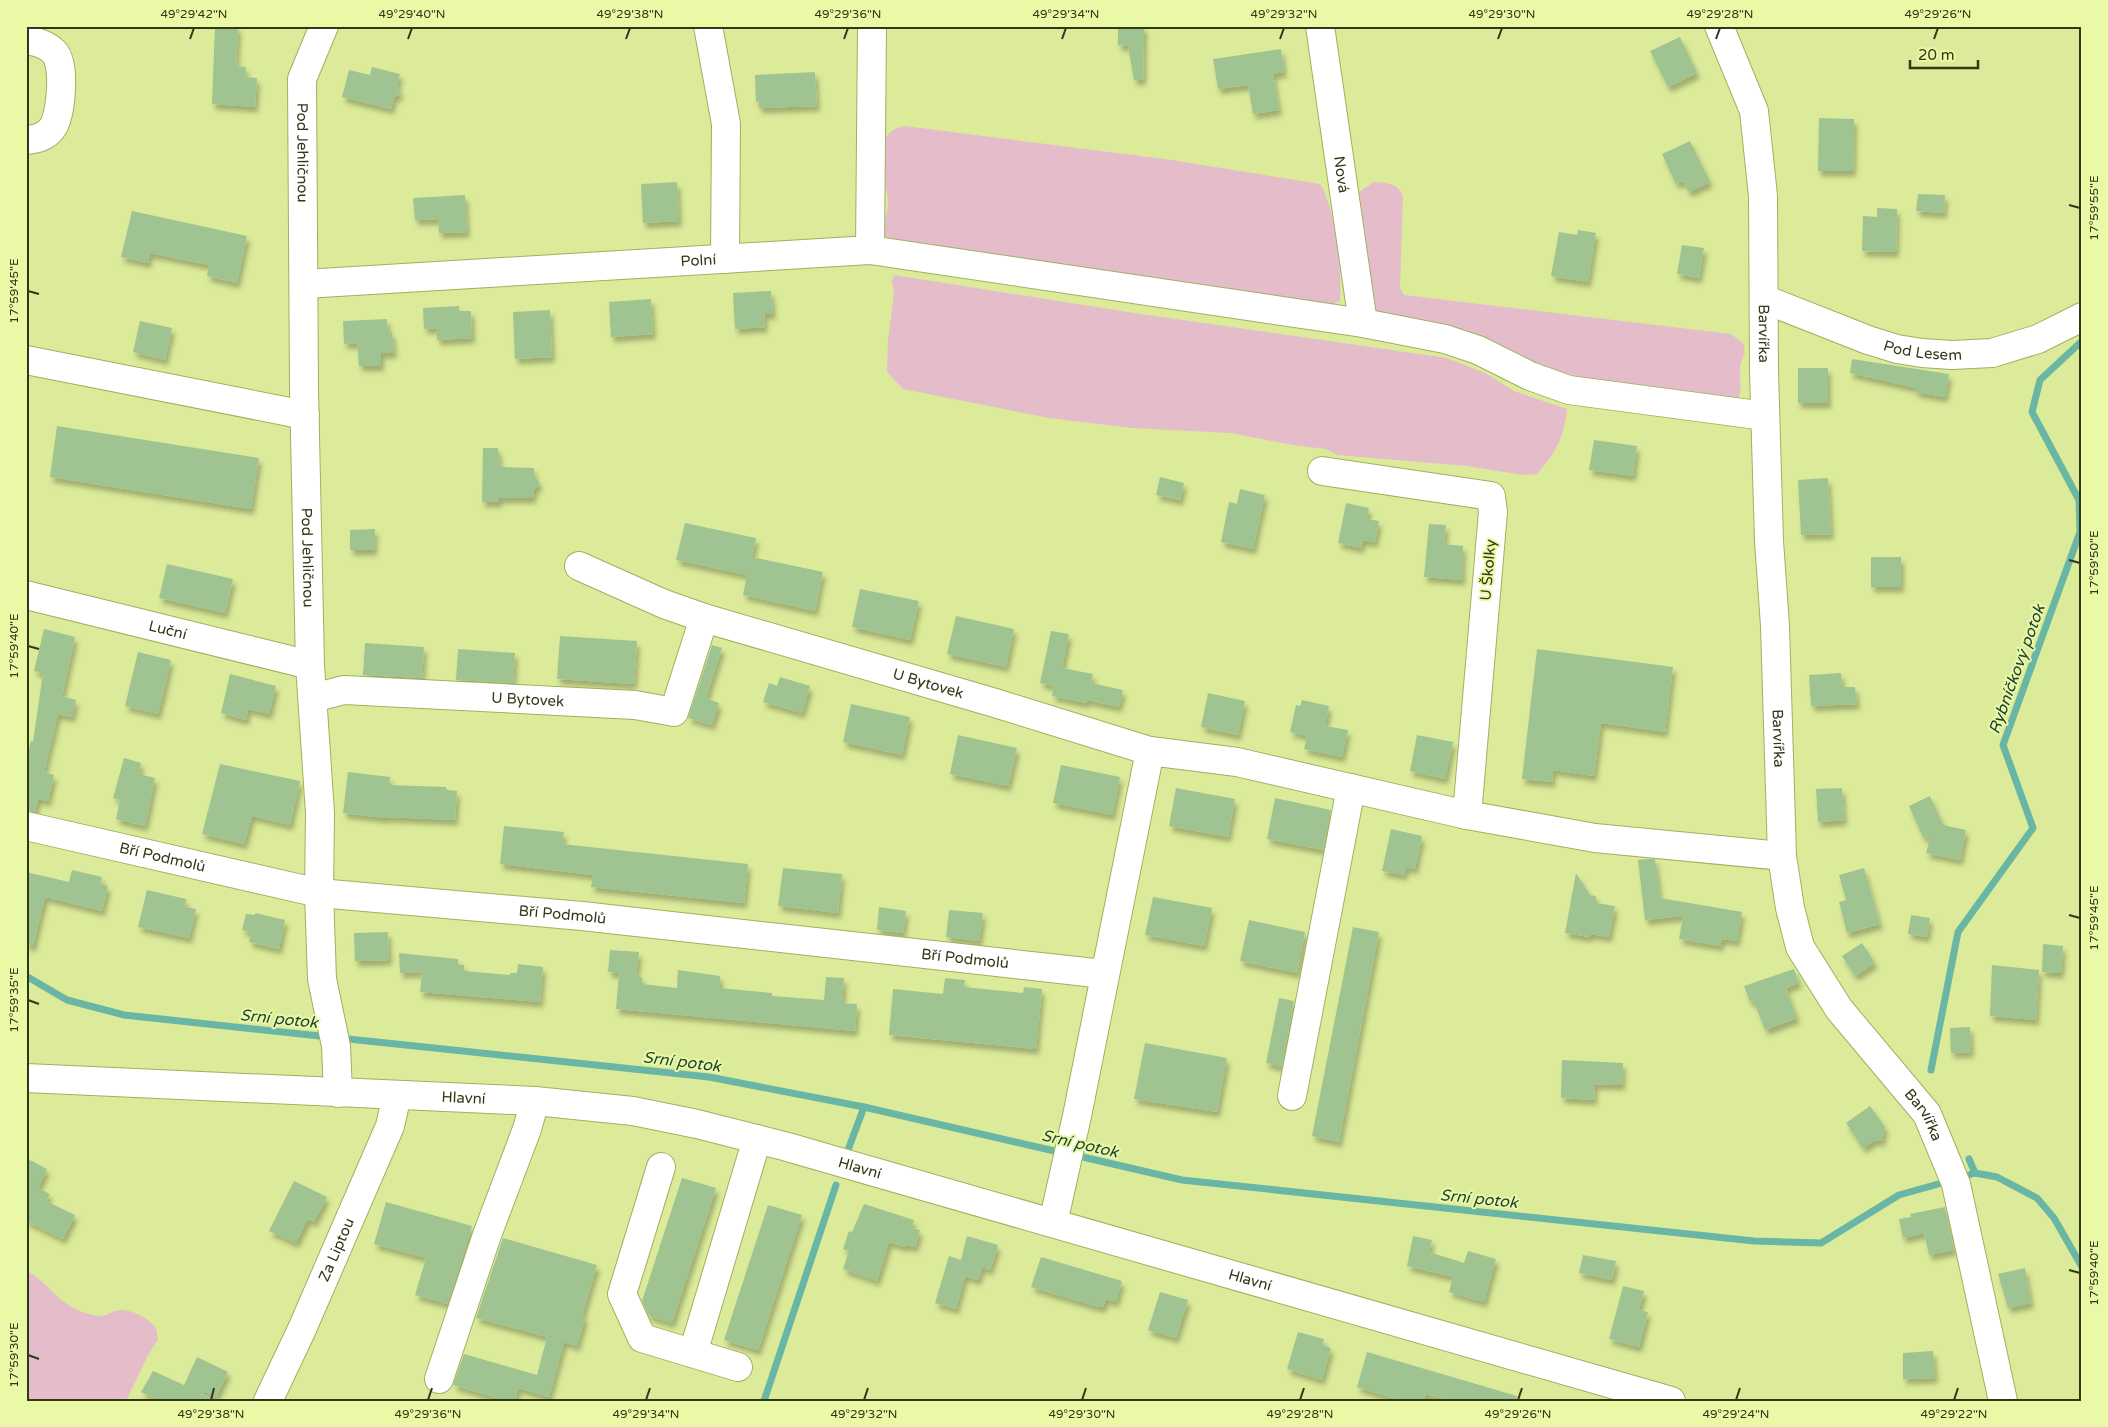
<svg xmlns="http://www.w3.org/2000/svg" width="2108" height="1427" font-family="'Varela Round',sans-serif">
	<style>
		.green { fill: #e5bcc9 }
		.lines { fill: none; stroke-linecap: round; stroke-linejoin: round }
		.stream { stroke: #6ab6a5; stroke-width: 7 }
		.building { fill: #9fc492; filter: url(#shadow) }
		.minor-casing { stroke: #a1b05f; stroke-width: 30 }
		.minor { stroke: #fff; stroke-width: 28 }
		.ticks { fill: none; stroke: #323716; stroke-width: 2 }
		.labels { text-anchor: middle; stroke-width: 4; stroke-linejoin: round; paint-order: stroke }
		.street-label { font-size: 15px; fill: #323716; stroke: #e9f9a6 }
		.water-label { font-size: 16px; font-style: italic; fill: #1b3f37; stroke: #e9f9a6 }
		.neatline { fill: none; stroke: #323716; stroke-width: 2 }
		.ticks-label { font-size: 12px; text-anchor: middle; fill: #323716 }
	</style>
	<defs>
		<filter id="shadow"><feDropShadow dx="3" dy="5.5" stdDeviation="2.5" flood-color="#0004"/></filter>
	</defs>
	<rect width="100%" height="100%" fill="#dbeb99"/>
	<g class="green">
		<path d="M905,126l267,34 148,24c16,25 22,87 20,117l-7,3 -235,-31 -212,-35c-6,-13 3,-23 2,-37 -2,-27 -21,-68 17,-75z"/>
		<path d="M1374,182c13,1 24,1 29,14l-3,92 4,7 327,39 12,9 2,10c-11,20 0,31 -7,46l-138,-17 -66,-17 -57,-29 -30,-11 -61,-9 -10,-6 -17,-118z"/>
		<path d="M894,275l240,38 313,45 40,16 27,17 53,18c-3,29 -11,43 -30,65l-14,1 -57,-9 -129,-11 -11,-6 -33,-4 -62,-12 -99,-5 -83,-10 -146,-29 -16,-17 1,-31 6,-48 -2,-12z"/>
		<path d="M26,1271c12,5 18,13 27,21 9,10 23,19 36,22 20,6 19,-4 33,-4 9,0 29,9 34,18 1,2 1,8 2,11l-10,16 -22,46h-100z"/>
	</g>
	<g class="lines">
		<g class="stream">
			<path d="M26,976l41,24 57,15 205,22"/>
			<path d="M339,1038l370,39 155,30 199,46"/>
			<path d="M1931,1070l27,-138 75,-104 -30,-83 77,-213 -1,-32 -47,-88 8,-32 42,-39"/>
			<path d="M848,1150l16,-43"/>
			<path d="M1074,1155l108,25 572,61 67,2 78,-48 50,-14"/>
			<path d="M1969,1159l6,14"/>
			<path d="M1959,1178l16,-5 22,4 40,21 17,20 28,49"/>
			<path d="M764,1401l72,-216"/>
		</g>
	</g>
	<g class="building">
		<path d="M215,26h23l-2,40 10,1 -1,10 12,1 -2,29 -43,-3z"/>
		<path d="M1118,26h26l-1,54h-9l-6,-34 -10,-1z"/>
		<path d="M1680,37l17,36 -29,14 -18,-36z"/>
		<path d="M1281,49l3,23 -11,2 6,36 -26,4 -5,-29 -30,4 -5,-30z"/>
		<path d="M372,67l28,7 -3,12 4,8 -7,3 -3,12 -49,-12 7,-27 21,5z"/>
		<path d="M815,72l2,34 -58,2v-7l-3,1 -1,-27z"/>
		<path d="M1819,118l35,1 -1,52h-35z"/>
		<path d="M1690,141l20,41 -21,10 -6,-11 -7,3 -14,-30z"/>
		<path d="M677,182l2,39 -36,2 -2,-39z"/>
		<path d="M1918,194l27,1 -1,18 -28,-2z"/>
		<path d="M465,195l2,37 -28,1 -1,-14 -23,1 -2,-22z"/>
		<path d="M1877,208l20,1 -1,43 -34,-1 1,-35 14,1z"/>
		<path d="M132,211l115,25 -10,47 -30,-7 2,-11 -59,-12 -2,10 -27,-6z"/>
		<path d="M1578,230l18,3 -8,49 -37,-6 8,-44 18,3z"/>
		<path d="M1682,245l22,3 -5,30 -22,-4z"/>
		<path d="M771,291l2,23h-9l1,13 -30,2 -2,-36z"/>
		<path d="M651,299l2,35 -42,3 -2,-35z"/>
		<path d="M459,306v5h12l1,27 -35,2 -1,-12 -12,1 -1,-21z"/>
		<path d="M550,310l2,47 -37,2 -2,-47z"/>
		<path d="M387,319l1,14 4,-1 2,21h-13v13h-22l-2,-23 -13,1 -1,-23z"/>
		<path d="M140,321l32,7 -7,32 -32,-8z"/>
		<path d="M1852,359l97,15 -4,23 -30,-5 1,-4 -66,-15z"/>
		<rect x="1798" y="368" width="30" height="35"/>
		<path d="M57,426l202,32 -8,51 -201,-32z"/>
		<path d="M1594,440l43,6 -4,30 -44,-6z"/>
		<path d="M483,448h15l2,19 34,1v8l6,7 -6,7 -1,8h-34v4h-17z"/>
		<path d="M1160,477l24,6 -4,17 -24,-5z"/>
		<path d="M1828,478l3,56 -30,1 -3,-55z"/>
		<path d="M1240,489l25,6 -12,54 -32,-7 8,-40 8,2z"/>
		<path d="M1346,503l23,5 -2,11 12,2 -4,21 -12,-2 -2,8 -23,-5z"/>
		<path d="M685,523l71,15 -4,19 71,15 -8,39 -72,-16 4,-20 -71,-15z"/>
		<path d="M1429,524l17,1 -2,19 19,2 -1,34 -38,-3z"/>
		<path d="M375,529l-1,21h-24v-20z"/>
		<rect x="1871" y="557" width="30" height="30"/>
		<path d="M167,564l66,15 -8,34 -66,-15z"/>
		<path d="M860,589l59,12 -9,39 -58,-13z"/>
		<path d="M956,616l58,13 -8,38 -59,-13z"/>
		<path d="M44,629l31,8 -13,59 14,4 -4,17 -14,-3 -14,58 10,3 -6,26 -10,-2 -3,13 -9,-1v-51l5,-19 2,1 10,-69 -9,-2z"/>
		<path d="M1051,631l18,3 -7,34 31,6 -2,9 32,7 -4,17 -32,-7 -1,3 -34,-7 2,-10 -14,-3z"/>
		<path d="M560,636l77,5 -3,43 -77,-5z"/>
		<path d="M365,643l59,4 -2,31 -59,-3z"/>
		<path d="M712,645l10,3 -16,50 13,5 -7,22 -24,-7z"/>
		<path d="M458,649l57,4 -2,30 -57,-3z"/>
		<path d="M1537,649l136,18 -8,65 -64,-9 -7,53 -41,-6 -1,12 -30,-3z"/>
		<path d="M138,652l33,8 -13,54 -33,-8z"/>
		<path d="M1841,673l1,14h13l2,17 -46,2 -2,-31z"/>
		<path d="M230,674l46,12 -7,28 -21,-5 -2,11 -25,-7z"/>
		<path d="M780,677l30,9 -8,27 -39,-11 6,-19 8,3z"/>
		<path d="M1208,693l37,8 -7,34 -37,-8z"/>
		<path d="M1302,700l27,6 -4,20 23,4 -6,27 -38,-8 3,-13 -17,-4 6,-27 4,1z"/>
		<path d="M851,704l59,13 -8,38 -59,-13z"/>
		<path d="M958,735l59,13 -9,38 -58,-12z"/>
		<path d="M1417,735l36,7 -8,37 -35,-8z"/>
		<path d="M124,758l17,5 -2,11 16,4 -10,48 -29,-7 4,-19 -7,-2z"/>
		<path d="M220,764l80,17 -10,44 -38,-9 -8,28 -42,-10z"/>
		<path d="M1061,765l59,12 -8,38 -59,-12z"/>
		<path d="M348,772l42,5 -1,8 57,2 1,3 10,1 -2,29 -69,-3 -1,1 -42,-5z"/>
		<path d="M1176,788l59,11 -7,38 -59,-11z"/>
		<path d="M1842,788l2,32 -26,2 -2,-33z"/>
		<path d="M1930,796l13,29 23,5 -6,30 -34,-7 4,-15 -7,-1 -14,-31z"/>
		<path d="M1275,798l56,12 -8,40 -56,-11z"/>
		<path d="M504,826l60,6 -2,12 186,20 -4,39 -153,-16 2,-12 -93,-11z"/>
		<path d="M1391,829l31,7 -7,33 -9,-2 -2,8 -22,-4z"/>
		<path d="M1649,859h6l5,39 82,14 -5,29 -15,-2 -2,7 -41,-7 4,-23 -38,4 -7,-60z"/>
		<path d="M783,868l59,6 -4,39 -60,-7z"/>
		<path d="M1864,868l16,56 -33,9 -8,-31 7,-2 -7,-25z"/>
		<path d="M72,870l30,7 -2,7 8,2 -6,25 -57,-14 -12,49 -7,-1v-73l43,10z"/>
		<path d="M1576,873l14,22 6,1v7l19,3 -6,31 -19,-3v3l-25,-4z"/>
		<path d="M147,890l39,9 -1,8 11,2 -7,29 -51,-11z"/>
		<path d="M1153,897l59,11 -8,38 -59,-11z"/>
		<path d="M879,907l27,4 -3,22 -26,-3z"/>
		<path d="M949,910l34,3 -4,28 -33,-4z"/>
		<path d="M255,913l30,7 -6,29 -30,-7 2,-10 -9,-2 4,-16 9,1z"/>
		<path d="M1911,915l19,3 -3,19 -19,-3z"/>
		<path d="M1249,920l56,12 -8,41 -57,-12z"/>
		<path d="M1353,927l26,5 -40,210 -27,-6z"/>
		<path d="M388,932l1,28 -34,1 -1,-28z"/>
		<path d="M1862,943l13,20 -20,13 -13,-20z"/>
		<path d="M2043,944l20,2 -2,27 -19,-1z"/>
		<path d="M610,950l29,2 -3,24 6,1v7l35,4 1,-18 42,6v12l52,5v3l52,4 2,-23 18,1 -2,25 15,1 -2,27 -239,-22 3,-36 -11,-1z"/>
		<path d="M399,953l59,6v6h6v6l46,4v-2h7l1,-9 25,3 -3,35 -120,-10 2,-20 -22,1z"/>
		<path d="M1992,965l47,5 -3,50 -46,-4z"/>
		<path d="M1794,969l5,14 -13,5 11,30 -32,12 -11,-29 -4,1 -6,-16z"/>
		<path d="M945,978l20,2 -1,7 59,6 1,-6 18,2 -6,60 -147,-14 4,-46 50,5z"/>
		<path d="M1279,998l15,3 -12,66 -16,-4z"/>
		<path d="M1970,1027l1,25 -20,1 -1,-25z"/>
		<path d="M1145,1043l82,15 -10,54 -83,-13z"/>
		<path d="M1562,1060l61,3 -1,22 -27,-1 -1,16 -33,-2z"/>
		<path d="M1870,1106l15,21 -3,14 -7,-1 -12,8 -17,-25z"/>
		<path d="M26,1158l21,11 -9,19 12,6 -4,7 29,14 -12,24 -37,-18z"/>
		<path d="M682,1178l34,10 -44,135 -23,-7 -7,-15z"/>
		<path d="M294,1181l33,16 -13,25 -6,-3 -12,24 -27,-12z"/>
		<path d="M386,1202l86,24 -24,78 -33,-9 11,-37 -52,-14z"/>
		<path d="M864,1204l50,16 -3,8 9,2 -5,17 -9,-2 -1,2 -16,-5 -12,39 -34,-12 6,-18 -6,-2 6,-18 3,1z"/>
		<path d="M768,1205l34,10 -44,135 -34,-10z"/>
		<path d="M1945,1207l9,43 -25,5 -5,-22 -21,5 -4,-19 12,-2 -1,-3z"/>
		<path d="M967,1236l31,9 -8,25 -8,-3 -4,13 -13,-4 -9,33 -21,-6 14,-47 12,4z"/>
		<path d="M1413,1236l19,4 -3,12 35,11 4,-12 28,8 -12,43 -35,-10 4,-15 -46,-11z"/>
		<path d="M503,1238l94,27 -15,51 3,1 -8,29 -13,-4 -15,55 -31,-9 -3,13h-8l-54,-16 11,-31 73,21 10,-38 -71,-19z"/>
		<path d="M1583,1255l33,6 -4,19 -33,-7z"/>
		<path d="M1041,1257l81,24 -6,21 -10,-3 -3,8 -8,-1 -64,-19z"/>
		<path d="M2025,1268l6,35 -23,5 -10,-34z"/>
		<path d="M1623,1286l21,5 -5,19 9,2 -9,35 -30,-8z"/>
		<path d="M1160,1292l28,8 -12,38 -28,-8z"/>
		<path d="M1298,1332l26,7 -2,6 9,3 -9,32 -35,-11z"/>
		<path d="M1933,1351l2,27 -32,1v-26z"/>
		<path d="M1367,1352l150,44 -1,5h-66l-24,-7 -2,7h-22l-45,-14z"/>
		<path d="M197,1357l31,15 -12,25 -12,-6 -1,3 13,7h-56l-19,-9 12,-21 31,14z"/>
	</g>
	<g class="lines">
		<g class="minor-casing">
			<g id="minor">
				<path id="s1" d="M324,26l-22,53 2,310 6,276 10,148 -1,80 3,86 14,67 2,47"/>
				<path d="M708,26l18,98 -1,135"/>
				<path id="s2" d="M1320,26l43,297"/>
				<path id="s3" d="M1719,26l35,85 9,85 1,176 5,169 6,85 7,230 8,52 10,39 39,62 88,105 29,70 47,217"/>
				<path d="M26,40c11,2 20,4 28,12 12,12 7,62 -1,75 -7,10 -16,12 -27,13"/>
				<path d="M870,250l493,73 82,16 33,11 52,26 39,14 196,26"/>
				<path id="s4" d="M304,284l566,-34 2,-224"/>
				<path id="s5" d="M1764,299l104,41 29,9 25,4 30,2 40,-2 46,-14 44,-22"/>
				<path d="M26,360l279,55"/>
				<path d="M1322,471l169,25 2,16 -26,303"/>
				<path id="s6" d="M579,566l85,38 40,14 291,85 155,48 87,11 230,53 128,23 187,18"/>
				<path id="s7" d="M26,595l284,70"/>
				<path id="s8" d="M313,698l31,-8 291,15 39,7 30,-94"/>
				<path id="s9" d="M26,826l293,67 263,23 522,58"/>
				<path id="s10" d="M26,1078l509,23 98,10 64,13 87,22 887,255"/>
				<path d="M1292,1096l59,-308"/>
				<path d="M661,1167l-39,127 20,44 96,29"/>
				<path d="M1053,1223l24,-107 73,-365"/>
				<path d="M693,1353l64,-214"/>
				<path d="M439,1379l48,-144 40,-106 8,-28"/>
				<path id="s11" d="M268,1401l34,-72 88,-203 7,-31"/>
			</g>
		</g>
		<use href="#minor" class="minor"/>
	</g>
	<path class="ticks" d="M190,39l4,-11M408,39l4,-11M626,39l4,-11M844,39l4,-11M1062,39l4,-11M1280,39l4,-11M1498,39l4,-11M1716,39l4,-11M1934,39l4,-11M2069,205l11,3M28,291l11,3M2069,560l11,3M28,646l11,3M2069,915l11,3M28,1000l11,4M2069,1270l11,3M28,1355l11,4M211,1400l3,-12M428,1400l4,-12M646,1400l4,-12M864,1400l4,-12M1082,1400l4,-12M1300,1400l4,-12M1518,1400l4,-12M1736,1400l4,-12M1954,1400l4,-12"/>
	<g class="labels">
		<g class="street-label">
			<text dy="5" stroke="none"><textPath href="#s1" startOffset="131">Pod Jehličnou</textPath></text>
			<text dy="5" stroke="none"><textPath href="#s2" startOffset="150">Nová</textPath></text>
			<text dy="5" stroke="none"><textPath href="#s4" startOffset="395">Polní</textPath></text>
			<text dy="5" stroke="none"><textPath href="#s3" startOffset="315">Barvířka</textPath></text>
			<text dy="5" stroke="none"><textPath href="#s5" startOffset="168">Pod Lesem</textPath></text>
			<text dy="5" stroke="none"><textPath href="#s1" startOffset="536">Pod Jehličnou</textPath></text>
			<text transform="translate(1488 570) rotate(-85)" y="5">U Školky</text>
			<text dy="5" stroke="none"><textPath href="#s7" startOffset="146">Luční</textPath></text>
			<text dy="5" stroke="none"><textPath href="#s6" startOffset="369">U Bytovek</textPath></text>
			<text dy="5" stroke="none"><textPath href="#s8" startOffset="216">U Bytovek</textPath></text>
			<text dy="5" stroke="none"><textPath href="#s3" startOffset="720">Barvířka</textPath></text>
			<text dy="5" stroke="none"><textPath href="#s9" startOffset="140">Bří Podmolů</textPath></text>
			<text dy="5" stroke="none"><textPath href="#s9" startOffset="545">Bří Podmolů</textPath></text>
			<text dy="5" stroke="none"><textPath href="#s9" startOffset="950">Bří Podmolů</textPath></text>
			<text dy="5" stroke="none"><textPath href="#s10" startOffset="438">Hlavní</textPath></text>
			<text dy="5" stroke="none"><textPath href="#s3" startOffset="1140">Barvířka</textPath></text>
			<text dy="5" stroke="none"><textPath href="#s10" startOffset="842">Hlavní</textPath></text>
			<text dy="5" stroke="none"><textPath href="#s11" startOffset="166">Za Liptou</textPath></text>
			<text dy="5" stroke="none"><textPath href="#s10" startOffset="1248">Hlavní</textPath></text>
		</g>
		<g class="water-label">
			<text transform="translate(2016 669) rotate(-70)" y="6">Rybníčkový potok</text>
			<text transform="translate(279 1018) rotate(6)" y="6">Srní potok</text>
			<text transform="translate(682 1061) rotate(7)" y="6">Srní potok</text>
			<text transform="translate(1080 1143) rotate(13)" y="6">Srní potok</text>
			<text transform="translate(1479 1198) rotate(6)" y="6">Srní potok</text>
		</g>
	</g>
	<rect width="2108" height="1427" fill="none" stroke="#e9f9a6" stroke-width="55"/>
	<path d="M1910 60v8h68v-8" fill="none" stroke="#323716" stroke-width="2.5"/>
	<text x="1918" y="60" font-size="15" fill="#323716" stroke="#e9f9a6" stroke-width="4" paint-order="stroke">20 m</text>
	<rect x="28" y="28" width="2052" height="1372" class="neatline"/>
	<g class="ticks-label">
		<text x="194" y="18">49°29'42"N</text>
		<text x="412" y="18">49°29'40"N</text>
		<text x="630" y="18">49°29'38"N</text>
		<text x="848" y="18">49°29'36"N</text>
		<text x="1066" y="18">49°29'34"N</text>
		<text x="1284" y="18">49°29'32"N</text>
		<text x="1502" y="18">49°29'30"N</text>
		<text x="1720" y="18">49°29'28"N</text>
		<text x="1938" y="18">49°29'26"N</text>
		<text transform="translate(2094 208) rotate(-90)" y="4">17°59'55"E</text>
		<text transform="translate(14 291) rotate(-90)" y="4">17°59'45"E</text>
		<text transform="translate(2094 563) rotate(-90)" y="4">17°59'50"E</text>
		<text transform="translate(14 646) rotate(-90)" y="4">17°59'40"E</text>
		<text transform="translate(2094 918) rotate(-90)" y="4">17°59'45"E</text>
		<text transform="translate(14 1000) rotate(-90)" y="4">17°59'35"E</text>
		<text transform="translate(2094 1273) rotate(-90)" y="4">17°59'40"E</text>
		<text transform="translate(14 1355) rotate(-90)" y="4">17°59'30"E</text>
		<text x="211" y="1418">49°29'38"N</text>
		<text x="428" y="1418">49°29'36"N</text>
		<text x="646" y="1418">49°29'34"N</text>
		<text x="864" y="1418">49°29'32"N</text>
		<text x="1082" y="1418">49°29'30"N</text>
		<text x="1300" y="1418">49°29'28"N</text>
		<text x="1518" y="1418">49°29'26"N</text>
		<text x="1736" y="1418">49°29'24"N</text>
		<text x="1954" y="1418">49°29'22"N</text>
	</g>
</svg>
